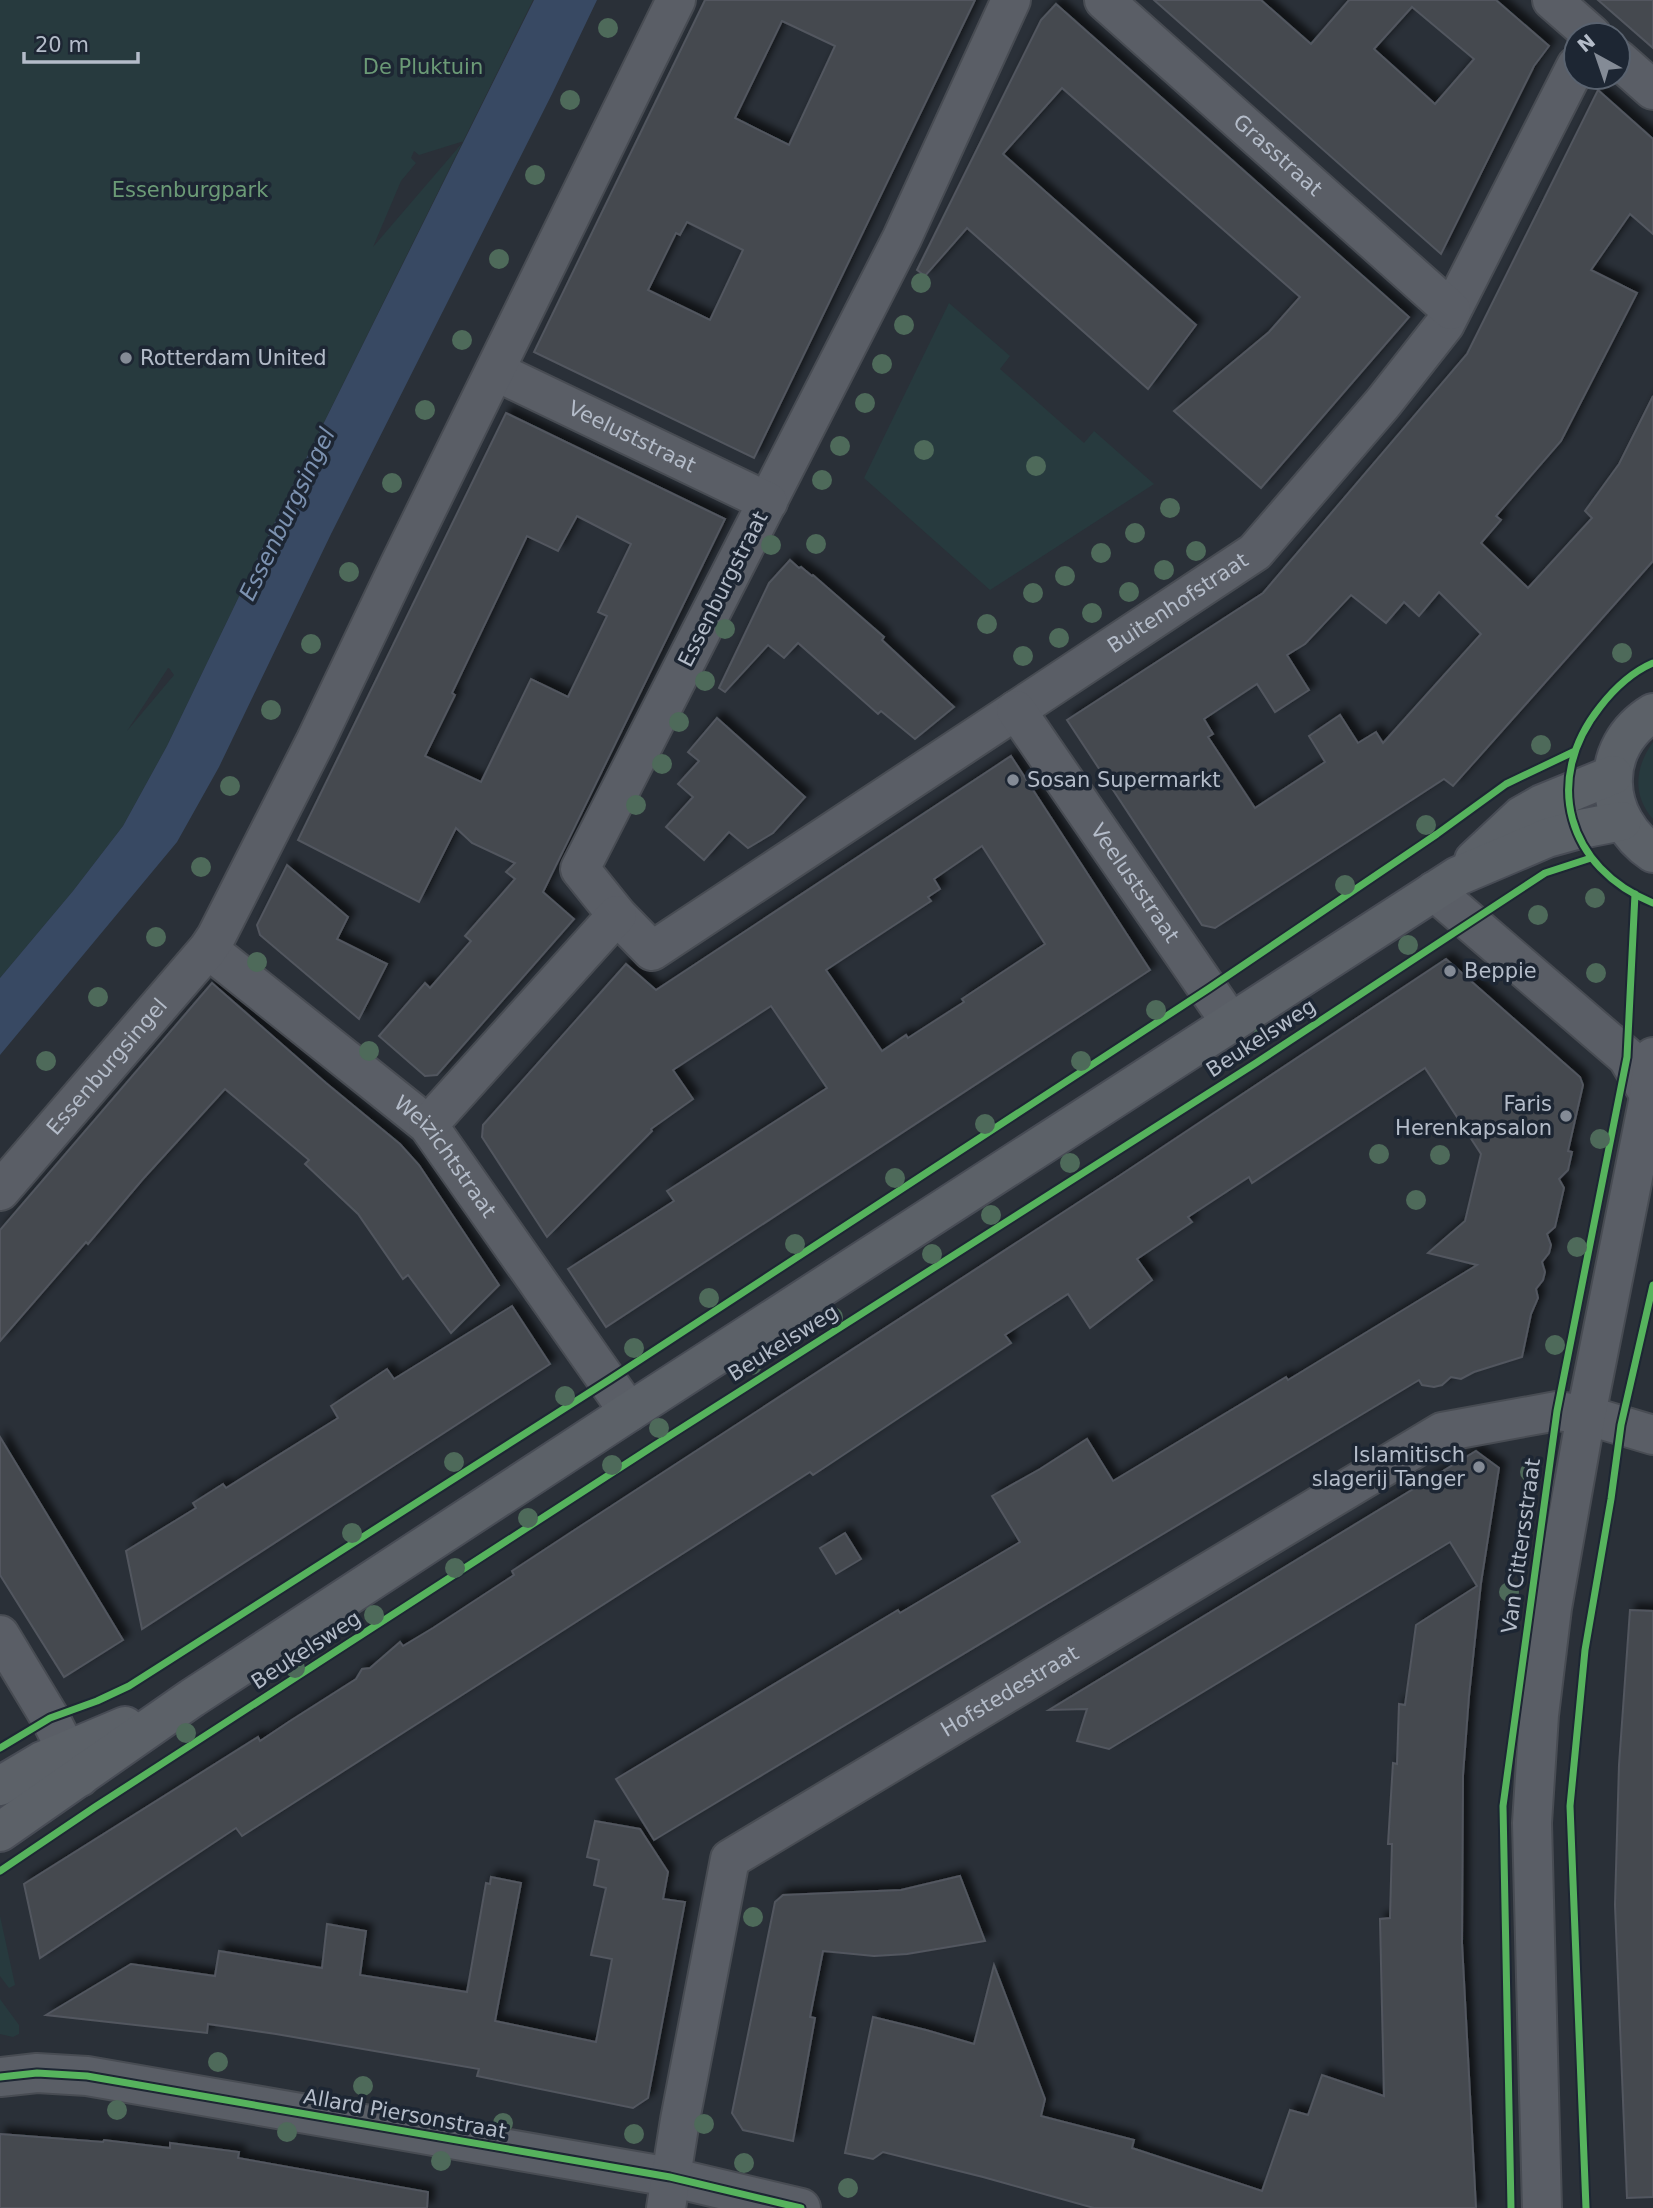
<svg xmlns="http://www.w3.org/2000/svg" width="1653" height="2208" font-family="'DejaVu Sans',sans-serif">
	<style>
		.green { fill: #273a3e; fill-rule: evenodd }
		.water { fill: #384963 }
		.building { fill: #444950; stroke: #52575f; stroke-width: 2; fill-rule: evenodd; filter: url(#shadow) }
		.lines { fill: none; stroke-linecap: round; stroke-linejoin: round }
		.minor-casing { stroke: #484c53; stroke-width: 42 }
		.major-casing { stroke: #484c55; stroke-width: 42 }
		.minor { stroke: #5a5e66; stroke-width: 38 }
		.major { stroke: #5c6168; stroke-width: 38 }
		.cycleway-casing { stroke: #1d2633; stroke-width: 11 }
		.cycleway { stroke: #56b35d; stroke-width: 7 }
		.tree { fill: #4e6a5a }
		.poi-dot { fill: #848b96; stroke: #1d2633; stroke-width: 2.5 }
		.labels { text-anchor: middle; stroke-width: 7; stroke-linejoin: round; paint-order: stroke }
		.park-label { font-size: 21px; fill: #6b9a76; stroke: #1d2633 }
		.street-label { font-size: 21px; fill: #b4bcc9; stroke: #1d2633 }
		.poi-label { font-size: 21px; fill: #b4bcc9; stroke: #1d2633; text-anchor: start }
		.water-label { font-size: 23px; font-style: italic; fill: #7c92b1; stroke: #1d2633 }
	</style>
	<defs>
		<filter id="shadow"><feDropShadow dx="6" dy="-6" stdDeviation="3.5" flood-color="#0009"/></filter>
	</defs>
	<rect width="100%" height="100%" fill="#2a3038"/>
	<g class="green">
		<path d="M0,0h533l-248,501 -118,245 -44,80 -50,65 -73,87zM464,141l-91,106 28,-66 15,-18 -5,-5 3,-7 5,4zM169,668l5,7 -47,56 41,-63z"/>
		<path d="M949,303l61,53 -10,13 84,74 10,-12 60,53 -164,106 -126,-112z"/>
		<path d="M1653,742v77c-21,-24 -18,-52 0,-77z"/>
		<path d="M0,1916l15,69 -6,3 -9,-12z"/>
		<path d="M0,1999l19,26v9l-6,3 -13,-3z"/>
	</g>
	<path class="water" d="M534,0h63l-45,94 -221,440 -112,233 -42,75 -177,213v-77l73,-87 50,-65 44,-80 118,-245z"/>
	<g class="building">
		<path d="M705,0h270l-221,458 -220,-106zM782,21l53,25 -46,99 -54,-27zM687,222l56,28 -33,70 -62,-30 28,-57 4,2z"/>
		<path d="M1154,0h107l50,44 38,-44h147l53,46 -15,20 -93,188zM1412,7l62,52 -39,45 -61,-55z"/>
		<path d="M1598,0h55v48z"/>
		<path d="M1056,4l353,313 -148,171 -87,-77 95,-79 31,-35 -238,-209 -59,66 193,171 -48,64 -181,-161 -42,48 -8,-6 124,-250z"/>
		<path d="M1598,90l55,49v95l-23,-20 -39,56 46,23 -76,148 -65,75 5,4 -20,23 47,45 64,-70 -7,-7 34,-47 34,-68v165l-200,225 -9,-7 -229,149 -13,-3 -135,-205 196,-127 204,-239zM1439,592l42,42 -98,109 -7,-11 -18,11 -18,-28 -31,21 16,26 -70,46 -47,-71 5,-3 -9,-15 53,-35 18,28 34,-22 -22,-35 18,-11 46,-49 35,28 18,-21 15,14z"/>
		<path d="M506,413l219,106 -182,373 31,27 -137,156 -12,1 -46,-40 46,-53 5,5 41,-47 -6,-5 50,-57 -9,-7 9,-9 -43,-20 -16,-15 -37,74 -121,-62zM577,516l54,28 -33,68 9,4 -39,81 -37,-18 -50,103 -56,-26 30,-61 -3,-2 75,-157 31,15z"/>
		<path d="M790,560l9,8 2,-1 11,9 1,-1 71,62 -2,3 72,67 -39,32 -34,-28 -3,3 -80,-71 -14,15 -16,-13 -43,47 -6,-4 50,-105z"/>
		<path d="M717,718l88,79 -32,36 -25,15 -19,-16 -25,28 -38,-33 27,-30 -15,-13 21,-23 -11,-9z"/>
		<path d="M1011,756l139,214 -544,357 -38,-58 106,-68 -7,-10 160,-103 -56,-82 -98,64 20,29 -42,30 1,2 -105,106 -65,-100 1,-12 143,-161 30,26zM982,846l63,98 -83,55 2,3 -56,36 -2,-3 -24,16 -56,-81 105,-69 -3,-4 12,-8 -6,-10z"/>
		<path d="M287,865l61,52 -11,22 50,25 -28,55 -99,-84 -3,-10z"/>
		<path d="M1446,959l134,118 3,8 -15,66 4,1 -4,18 -9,9 5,9 -9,39 -8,7 4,11 -2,8 -7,9 3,10 -2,8 -7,9 2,9 -7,16 -9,43 -48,15 -13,7 -10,-2 -9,8 -8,2 -12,-2 -3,-5 -765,460 -38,-61 282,-169 2,3 120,-71 -28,-46 48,-27 47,-30 26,42 173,-104 2,3 189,-115 -49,-12 37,-32 16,-67 -56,-86 -173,115 -3,-6 -61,40 4,5 -55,37 15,21 -62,48 -22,-34 -63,41 6,8 -198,132 -3,-3 -568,364 -6,-8 -196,130 -16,-74 234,-147 2,4 30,-20 66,-42 6,-10 8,-1 30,-26 3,4 30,-18 81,-53 -2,-4 64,-42 543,-353z"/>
		<path d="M212,983l114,100 74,61 19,21 80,120 -48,48 -43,-58 -5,4 -45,-65 -53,-50 4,-4 -84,-71 -82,90 -55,65 -2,-2 -86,99v-111z"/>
		<path d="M512,1306l38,58 -408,265 -16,-78 70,-43 -3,-5 30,-19 3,4 112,-70 -7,-12 56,-37 7,10z"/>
		<path d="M0,1437l123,203 -59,37 -64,-102z"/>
		<path d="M1476,1451l23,17 -18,115 -12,113 -6,79 -1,168 14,265h-382l-111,-31 -100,-25 -10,7 -28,-6 28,-136 53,13 48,14 20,-79 51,134 -4,17 93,24 -2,8 130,43 28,-81 18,5 14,-40 62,21 -4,-177 10,-1 2,-74h-4l5,-81 4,1 2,-60 6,1 11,-80 61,-39 -27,-44 -341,207 -32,-8 10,-32 -38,1z"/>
		<path d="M845,1533l16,26 -25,15 -16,-26z"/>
		<path d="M1630,1610l23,1v586l-26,1 -12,-293 4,-140z"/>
		<path d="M595,1821l45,8 28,43 -5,27 22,3 -37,196 -15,10 -156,-32 2,-7 -203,-35 -68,-10 -1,9 -161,-18 85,-51 84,12 4,-25 103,17 5,-44 39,7 -6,44 107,17 19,-109 4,1 1,-7 30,6 -26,138 101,21 16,-83 -21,-4 15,-67 -12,-3 5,-25 -12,-3z"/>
		<path d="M960,1876l25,65 -78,13 -33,2 -51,-5 -13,66 5,1 -22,123 -50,-11 -11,-17 43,-211 8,-7 118,-5z"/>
		<path d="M0,2134l103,8 1,-2 66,8v-5l69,9 -1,6 190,34 -1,16h-427z"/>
	</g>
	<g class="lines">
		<g class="minor-casing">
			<g id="minor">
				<path id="s1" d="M1011,0l-109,238 -322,631 37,46 35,36 603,-399 128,-149 62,-79 131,-258"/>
				<path id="s2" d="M1104,0l347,310"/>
				<path d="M1552,0l40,35"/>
				<path d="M1618,59l35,31"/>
				<path id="s3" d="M495,371l273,131"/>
				<path id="s4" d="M1016,710l215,313"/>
				<path d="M1434,891l193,166 26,44"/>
				<path id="s5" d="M208,949l220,176 201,287"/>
				<path d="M428,1125l189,-210"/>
				<path id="s6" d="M0,1191l208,-242 8,-12 100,-197 83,-174 277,-566"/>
				<path d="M0,1635l50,83 30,59"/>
				<path d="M0,2077l37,-4 50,3 583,101 131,31"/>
				<path id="s7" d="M666,2208l14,-88 50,-261 712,-427 115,-21 29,4 67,20"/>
				<path d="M1542,2208l-10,-385 7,-108 13,-107 34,-193 63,-318 4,-40"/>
			</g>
		</g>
		<g class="major-casing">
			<g id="major">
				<path d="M1653,713c-56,34 -51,105 0,140"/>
				<path d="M1474,860l47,-44 21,-12 71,-29"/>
				<path d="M0,1786l42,-25 83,-35"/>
				<path d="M0,1832l192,-134 437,-286 829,-536 89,-38 29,-8 46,-9"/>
			</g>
		</g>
		<use href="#minor" class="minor"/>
		<use href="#major" class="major"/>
		<g class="cycleway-casing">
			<g id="cycleway">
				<path d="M1653,663c-21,9 -39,26 -53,44 -58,73 -33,161 53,196"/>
				<path d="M0,1748l50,-30 47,-17 32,-15 480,-306 599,-391 229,-155 69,-50 67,-32"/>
				<path d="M0,1871l95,-64 557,-360 604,-384 289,-190 46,-15"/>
				<path d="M0,2077l37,-4 50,3 583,101 131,31"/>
				<path d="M1511,2208l-8,-402 54,-395 70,-354 8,-163"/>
				<path d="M1586,2208l-16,-402 15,-156 26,-151 10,-74 32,-140"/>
			</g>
		</g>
		<use href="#cycleway" class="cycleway"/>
	</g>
	<g class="tree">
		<circle cx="608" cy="28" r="10"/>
		<circle cx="570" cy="100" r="10"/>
		<circle cx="535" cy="175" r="10"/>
		<circle cx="499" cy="259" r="10"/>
		<circle cx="921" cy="283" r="10"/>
		<circle cx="904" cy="325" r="10"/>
		<circle cx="462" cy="340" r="10"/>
		<circle cx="882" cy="364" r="10"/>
		<circle cx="865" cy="403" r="10"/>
		<circle cx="425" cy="410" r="10"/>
		<circle cx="840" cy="446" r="10"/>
		<circle cx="924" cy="450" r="10"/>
		<circle cx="1036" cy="466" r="10"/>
		<circle cx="822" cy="480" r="10"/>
		<circle cx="392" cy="483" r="10"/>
		<circle cx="1170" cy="508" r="10"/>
		<circle cx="1135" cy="533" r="10"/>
		<circle cx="816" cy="544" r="10"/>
		<circle cx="771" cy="545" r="10"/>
		<circle cx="1196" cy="551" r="10"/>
		<circle cx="1101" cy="553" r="10"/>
		<circle cx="1164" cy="570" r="10"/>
		<circle cx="349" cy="572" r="10"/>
		<circle cx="1065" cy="576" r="10"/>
		<circle cx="1129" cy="592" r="10"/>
		<circle cx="1033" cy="593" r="10"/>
		<circle cx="1092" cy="613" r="10"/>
		<circle cx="987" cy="624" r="10"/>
		<circle cx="725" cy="629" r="10"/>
		<circle cx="1059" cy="638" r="10"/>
		<circle cx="311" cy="644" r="10"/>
		<circle cx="1622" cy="653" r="10"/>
		<circle cx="1023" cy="656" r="10"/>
		<circle cx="705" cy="681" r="10"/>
		<circle cx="271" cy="710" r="10"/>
		<circle cx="679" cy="722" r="10"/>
		<circle cx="1541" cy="745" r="10"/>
		<circle cx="662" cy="764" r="10"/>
		<circle cx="230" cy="786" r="10"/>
		<circle cx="636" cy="805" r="10"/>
		<circle cx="1426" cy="825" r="10"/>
		<circle cx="201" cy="867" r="10"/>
		<circle cx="1345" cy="885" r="10"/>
		<circle cx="1595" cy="898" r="10"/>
		<circle cx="1538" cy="915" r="10"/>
		<circle cx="156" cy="937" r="10"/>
		<circle cx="1408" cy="945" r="10"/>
		<circle cx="257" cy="962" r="10"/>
		<circle cx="1596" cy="973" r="10"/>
		<circle cx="98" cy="997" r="10"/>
		<circle cx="1156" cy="1010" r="10"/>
		<circle cx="1263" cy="1036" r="10"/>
		<circle cx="369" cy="1051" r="10"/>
		<circle cx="46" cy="1061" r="10"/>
		<circle cx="1081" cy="1061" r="10"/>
		<circle cx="985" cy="1124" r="10"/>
		<circle cx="1600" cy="1139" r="10"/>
		<circle cx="1379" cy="1154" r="10"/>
		<circle cx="1440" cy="1155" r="10"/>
		<circle cx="1070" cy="1163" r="10"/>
		<circle cx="895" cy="1178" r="10"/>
		<circle cx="1416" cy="1200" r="10"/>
		<circle cx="991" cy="1215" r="10"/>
		<circle cx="795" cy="1244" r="10"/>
		<circle cx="1577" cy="1247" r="10"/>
		<circle cx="932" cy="1254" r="10"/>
		<circle cx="709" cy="1298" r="10"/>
		<circle cx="833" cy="1317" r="10"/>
		<circle cx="1555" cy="1345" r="10"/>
		<circle cx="634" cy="1348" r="10"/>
		<circle cx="752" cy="1365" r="10"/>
		<circle cx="565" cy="1396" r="10"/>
		<circle cx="659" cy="1428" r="10"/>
		<circle cx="454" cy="1462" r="10"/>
		<circle cx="612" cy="1465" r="10"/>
		<circle cx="1530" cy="1472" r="10"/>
		<circle cx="528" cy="1518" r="10"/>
		<circle cx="352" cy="1533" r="10"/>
		<circle cx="455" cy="1568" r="10"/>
		<circle cx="1509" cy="1592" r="10"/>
		<circle cx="374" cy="1615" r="10"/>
		<circle cx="295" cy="1668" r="10"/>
		<circle cx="186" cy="1733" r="10"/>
		<circle cx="753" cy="1917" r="10"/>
		<circle cx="218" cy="2062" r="10"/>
		<circle cx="363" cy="2086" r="10"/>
		<circle cx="117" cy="2110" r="10"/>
		<circle cx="503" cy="2123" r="10"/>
		<circle cx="704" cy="2124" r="10"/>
		<circle cx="287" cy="2132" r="10"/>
		<circle cx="634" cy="2134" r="10"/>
		<circle cx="441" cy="2161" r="10"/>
		<circle cx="744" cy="2163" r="10"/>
		<circle cx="848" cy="2188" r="10"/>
	</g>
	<g class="poi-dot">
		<circle cx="126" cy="358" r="7"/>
		<circle cx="1013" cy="780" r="7"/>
		<circle cx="1450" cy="971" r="7"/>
		<circle cx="1566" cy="1116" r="7"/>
		<circle cx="1479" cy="1467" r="7"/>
	</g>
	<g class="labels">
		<g class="park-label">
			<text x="423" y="74">De Pluktuin</text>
			<text x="190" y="197">Essenburgpark</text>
		</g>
		<g class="street-label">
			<text dy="7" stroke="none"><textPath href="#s2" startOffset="233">Grasstraat</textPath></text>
			<text dy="7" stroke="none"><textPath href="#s3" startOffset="152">Veeluststraat</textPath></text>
			<text transform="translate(723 589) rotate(-63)" y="7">Essenburgstraat</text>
			<text dy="7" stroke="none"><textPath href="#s1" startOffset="1710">Buitenhofstraat</textPath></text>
			<text dy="7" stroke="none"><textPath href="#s4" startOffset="210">Veeluststraat</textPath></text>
			<text transform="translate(1261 1038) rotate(-33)" y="7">Beukelsweg</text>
			<text dy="7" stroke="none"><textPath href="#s6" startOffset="164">Essenburgsingel</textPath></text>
			<text dy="7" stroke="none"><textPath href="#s5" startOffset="317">Weizichtstraat</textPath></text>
			<text transform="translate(783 1343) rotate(-32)" y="7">Beukelsweg</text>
			<text transform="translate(1521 1546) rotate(-82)" y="7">Van Cittersstraat</text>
			<text transform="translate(306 1650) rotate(-33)" y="7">Beukelsweg</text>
			<text dy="7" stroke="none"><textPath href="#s7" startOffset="681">Hofstedestraat</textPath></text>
			<text transform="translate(405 2114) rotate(10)" y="7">Allard Piersonstraat</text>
		</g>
		<g class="poi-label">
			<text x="140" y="365">Rotterdam United</text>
			<text x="1027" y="787">Sosan Supermarkt</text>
			<text x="1464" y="978">Beppie</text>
			<text x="1552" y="1111" text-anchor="end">Faris<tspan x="1552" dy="24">Herenkapsalon</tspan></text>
			<text x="1465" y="1462" text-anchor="end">Islamitisch<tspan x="1465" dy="24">slagerij Tanger</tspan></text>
		</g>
		<g class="water-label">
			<text transform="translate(287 514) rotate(-64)" y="8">Essenburgsingel</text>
		</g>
	</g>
	<g transform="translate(1597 56) rotate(320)"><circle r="33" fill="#1d2633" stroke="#59626f" stroke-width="2"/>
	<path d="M0-5L12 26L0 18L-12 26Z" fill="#848b96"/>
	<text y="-10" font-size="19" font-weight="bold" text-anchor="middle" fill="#b4bcc9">N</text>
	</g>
	<path d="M24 52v10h114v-10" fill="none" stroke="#b4bcc9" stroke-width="3.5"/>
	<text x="35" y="52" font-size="21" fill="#b4bcc9" stroke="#1d2633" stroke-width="5" paint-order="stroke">20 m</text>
</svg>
